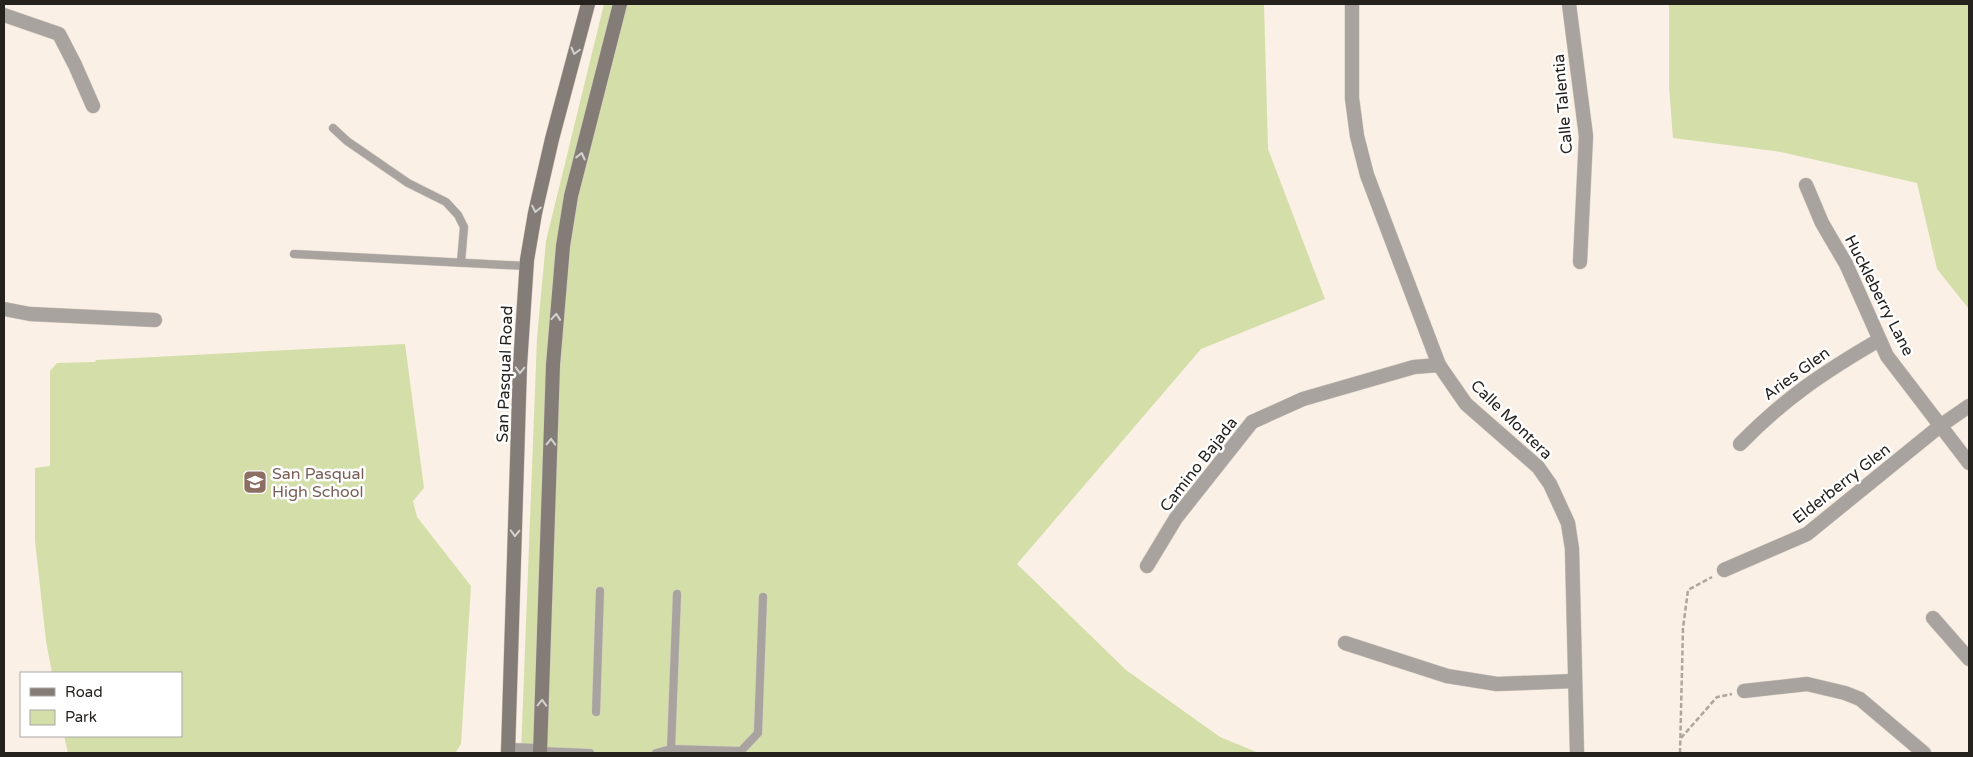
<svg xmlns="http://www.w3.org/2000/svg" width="1973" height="757" font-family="'Varela Round',sans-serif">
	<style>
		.green { fill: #d4dea9 }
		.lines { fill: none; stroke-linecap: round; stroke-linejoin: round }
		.service-casing { stroke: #d4cbc1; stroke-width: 9 }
		.minor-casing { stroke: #d4cbc1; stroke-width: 15 }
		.secondary-casing { stroke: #d4cbc1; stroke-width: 15 }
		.path { stroke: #ada69d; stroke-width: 2.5; stroke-dasharray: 5 2.5; stroke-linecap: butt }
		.service { stroke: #a8a39f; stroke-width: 8 }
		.minor { stroke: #a8a39f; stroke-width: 14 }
		.secondary { stroke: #847d77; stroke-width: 14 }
		.oneway { stroke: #d4d2cf }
		.labels { text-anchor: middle; stroke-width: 5; stroke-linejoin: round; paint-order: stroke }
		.street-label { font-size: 16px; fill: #25221e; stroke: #fff }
		.education-label { font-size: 16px; fill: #785e54; stroke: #fff; text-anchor: start }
	</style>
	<rect width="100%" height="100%" fill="#faf0e5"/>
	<g class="green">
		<path d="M604,4h660l4,145 57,150 -124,50 -184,215 109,106 94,67 39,16h-738l16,-415 9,-97z"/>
		<path d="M1669,4h300v305l-32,-40 -20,-86 -136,-31 -108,-14 -4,-52z"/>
		<path d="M405,344l19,144 -11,13 4,16 54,69 -10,158 -5,8 -388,1 -4,-17h117v-63h-129l-6,-32 -11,-100v-73l15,-2v-95l7,-8 38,-1 1,-2z"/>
	</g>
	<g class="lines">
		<g class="service-casing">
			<g id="service">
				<path d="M333,128l14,13 61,42 38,19 12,13 6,12 -3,35"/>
				<path d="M294,254l232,12"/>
				<path d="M596,712l4,-121"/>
				<path d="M671,749l6,-155"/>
				<path d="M540,751l50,2"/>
				<path d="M656,753l15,-4 70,2 17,-18 5,-136"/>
			</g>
		</g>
		<g class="minor-casing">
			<g id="minor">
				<path d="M1352,4v94l5,38 10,39 72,190 27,39 72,63 12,17 18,39 4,26 5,204"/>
				<path d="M1569,4l17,132 -6,126"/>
				<path d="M4,15l55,19 16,31 18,41"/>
				<path d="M1806,185l16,38 24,41 41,92 82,107"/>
				<path d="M4,309l26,5 125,6"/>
				<path d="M1740,444c45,-46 84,-72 139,-104"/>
				<path d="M1147,566l29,-48 76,-96 51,-23 111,-32 25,-2"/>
				<path d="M1724,570l83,-36 133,-108 29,-20"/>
				<path d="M1933,618l36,41"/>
				<path d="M1345,643l102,33 50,8 77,-3"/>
				<path d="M1744,691l63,-7 38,9 15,6 64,54"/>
				<path d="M508,750l32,1"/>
			</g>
		</g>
		<g class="secondary-casing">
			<g id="secondary">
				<path d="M508,753l12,-388 7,-105 8,-47 17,-74 36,-135"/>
				<path d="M540,753l13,-388 10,-119 8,-50 49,-192"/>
			</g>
		</g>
		<g class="path">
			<path d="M1681,738l36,-41 15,-3"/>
			<path d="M1680,753l3,-125 5,-38 24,-13"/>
		</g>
		<use href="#service" class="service"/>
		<use href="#minor" class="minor"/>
		<use href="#secondary" class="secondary"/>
	</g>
	<defs><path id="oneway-chevron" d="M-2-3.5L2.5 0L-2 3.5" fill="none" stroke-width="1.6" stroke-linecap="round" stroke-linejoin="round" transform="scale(1.25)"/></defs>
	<g class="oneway">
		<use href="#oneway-chevron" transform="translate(575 51) rotate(105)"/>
		<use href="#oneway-chevron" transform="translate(581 156) rotate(-76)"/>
		<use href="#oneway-chevron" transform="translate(536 209) rotate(102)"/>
		<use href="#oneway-chevron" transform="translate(556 317) rotate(-85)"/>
		<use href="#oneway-chevron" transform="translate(520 370) rotate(92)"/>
		<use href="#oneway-chevron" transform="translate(551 442) rotate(-88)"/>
		<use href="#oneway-chevron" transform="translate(515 533) rotate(92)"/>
		<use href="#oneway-chevron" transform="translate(542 703) rotate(-88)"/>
	</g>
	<defs>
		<g id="school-square" transform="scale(1.25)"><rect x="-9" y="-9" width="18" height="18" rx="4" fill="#8d6e63" stroke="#fff"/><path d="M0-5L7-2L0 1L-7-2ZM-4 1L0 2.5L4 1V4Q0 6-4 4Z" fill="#fff"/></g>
	</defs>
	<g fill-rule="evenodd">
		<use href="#school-square" x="255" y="482"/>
	</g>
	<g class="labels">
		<g class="street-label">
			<text transform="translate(1562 104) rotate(-95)" y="6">Calle Talentia</text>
			<text transform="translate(1880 295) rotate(63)" y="6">Huckleberry Lane</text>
			<text transform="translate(1796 373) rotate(-36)" y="6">Aries Glen</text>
			<text transform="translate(504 374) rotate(-88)" y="6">San Pasqual Road</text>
			<text transform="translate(1512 419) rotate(44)" y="6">Calle Montera</text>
			<text transform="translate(1198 464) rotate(-52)" y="6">Camino Bajada</text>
			<text transform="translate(1841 483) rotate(-38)" y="6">Elderberry Glen</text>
		</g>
		<g class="education-label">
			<text x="272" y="479">San Pasqual<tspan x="272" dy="18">High School</tspan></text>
		</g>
	</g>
	<rect width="1973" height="757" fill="none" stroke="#25221e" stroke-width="10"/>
	<rect x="20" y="672" width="162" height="65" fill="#ffffff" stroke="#a8a7a5"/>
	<rect x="30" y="688" width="25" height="8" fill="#847d77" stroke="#a8a7a5"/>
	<text x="65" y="697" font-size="15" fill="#25221e">Road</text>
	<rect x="30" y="710" width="25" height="15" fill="#d4dea9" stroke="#a8a7a5"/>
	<text x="65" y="722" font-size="15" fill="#25221e">Park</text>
</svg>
